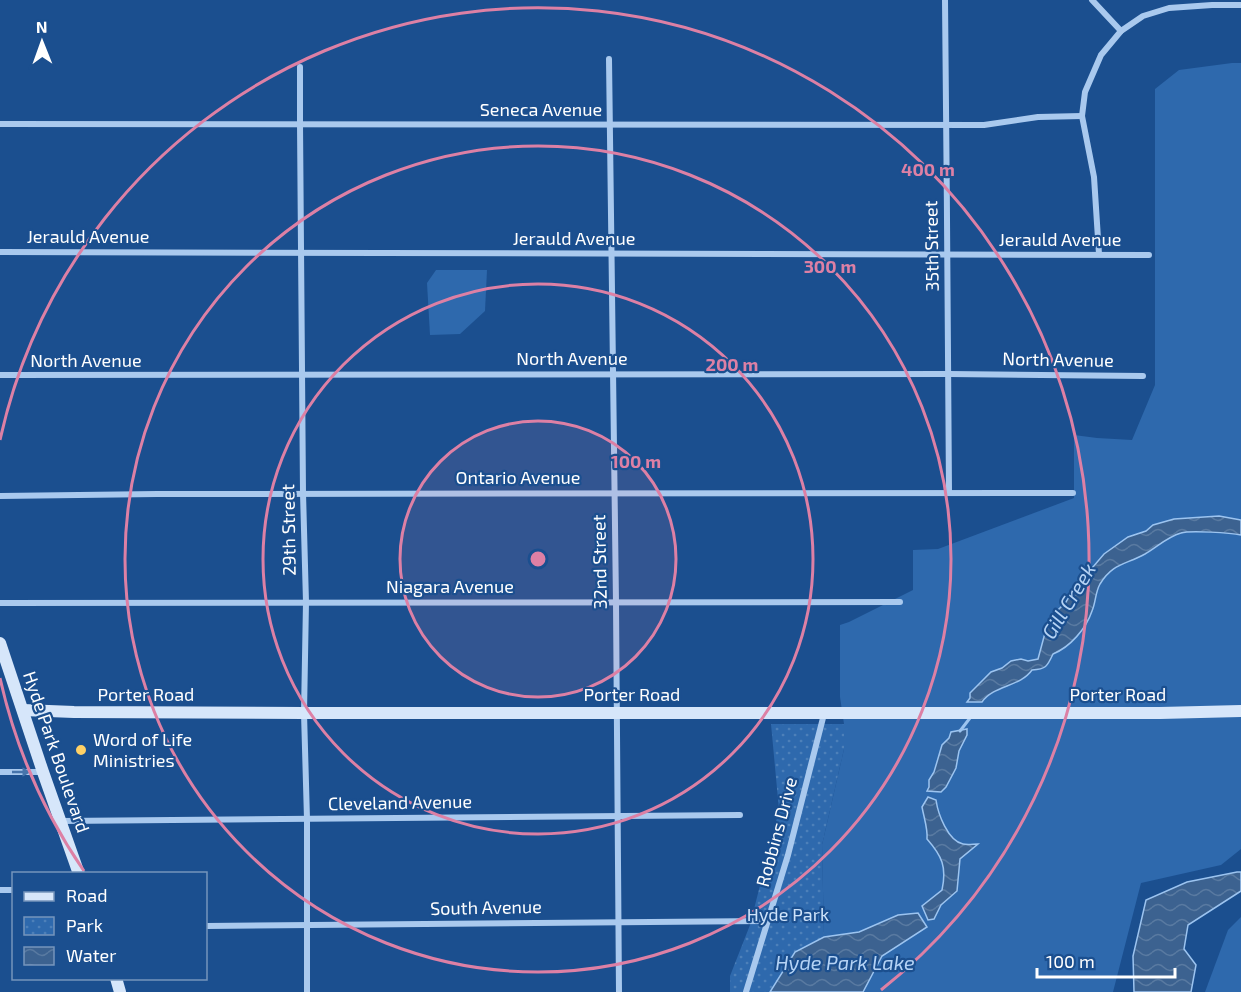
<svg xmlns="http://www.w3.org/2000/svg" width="1241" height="992" font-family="'Exo 2',sans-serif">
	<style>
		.green { fill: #2e69ad }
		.park { fill: url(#park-dots) }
		.water { fill: url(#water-waves); stroke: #9cc4f0; stroke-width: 1.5 }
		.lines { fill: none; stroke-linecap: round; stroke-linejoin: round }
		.stream { stroke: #9cc4f0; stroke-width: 3 }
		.street { stroke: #a9c9ee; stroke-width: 6 }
		.secondary { stroke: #d6e6fa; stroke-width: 12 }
		.oneway { fill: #4674ac }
		.ring { fill: none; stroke: #dd80a5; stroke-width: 3 }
		.poi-dot { fill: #ffd166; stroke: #1b4f8f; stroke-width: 2 }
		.labels { text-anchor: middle; stroke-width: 4.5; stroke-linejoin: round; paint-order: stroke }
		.street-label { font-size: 18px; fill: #fff; stroke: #1b4f8f }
		.poi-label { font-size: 18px; fill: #fff; stroke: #1b4f8f; text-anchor: start }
		.park-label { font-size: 18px; fill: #cfe3fa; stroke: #1b4f8f }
		.water-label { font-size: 20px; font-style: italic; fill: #b5d3f5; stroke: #1b4f8f }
		.centre { fill: #dd80a5; stroke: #1b4f8f; stroke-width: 3 }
		.ring-label { font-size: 18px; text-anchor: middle; font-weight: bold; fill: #dd80a5; stroke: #1b4f8f; stroke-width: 4.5; stroke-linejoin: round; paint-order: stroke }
	</style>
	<defs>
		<pattern id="park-dots" width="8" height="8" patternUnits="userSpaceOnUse" patternTransform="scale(1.5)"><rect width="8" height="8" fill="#2e69ad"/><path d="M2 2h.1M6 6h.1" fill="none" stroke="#4d80b9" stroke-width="1.8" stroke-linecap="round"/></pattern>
		<pattern id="water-waves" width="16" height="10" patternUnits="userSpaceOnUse" patternTransform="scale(1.5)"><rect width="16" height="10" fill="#3c6290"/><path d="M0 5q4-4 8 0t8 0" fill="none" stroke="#597aa1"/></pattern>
	</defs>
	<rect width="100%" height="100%" fill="#1b4f8f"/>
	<g class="green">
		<path d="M1232,63h9v786l-20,16 -80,18 -28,109h-267l-14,-43 -8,-12 -2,-92 22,-96v-25l-4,-27v-72l9,-3 64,-32v-40l25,-1 136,-51v-63l23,3 35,2 23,-55v-296l24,-19z"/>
		<path d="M436,270h51l-2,41 -25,23 -30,1 -3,-52z"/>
		<path d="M1241,917v75h-36l23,-62z"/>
	</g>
	<path class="park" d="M771,724h73v25l-22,96 2,92 -29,15 -25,40h-40v-16l20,-51 29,-115z"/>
	<g class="water">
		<path d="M1219,516l22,4v15c-10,-2 -51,-5 -60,-2 -14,4 -24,14 -36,21 -20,11 -32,9 -45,30 -5,9 -4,18 -8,27 -6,18 -22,36 -39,43 -6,13 -7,15 -21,16 -12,17 -38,15 -50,32h-15l3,-4v-5l21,-21 11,-4 9,-7 10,-2 7,2 10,-2 7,-26 13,-23 8,-8 12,-21 9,-7 17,-20 24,-17 18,-6 7,-6 21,-6z"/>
		<path d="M967,729v6l-8,16 -3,17 -10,19 -5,5 -14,-1 2,-4v-7l5,-8 8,-27 7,-7 2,-6z"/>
		<path d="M928,797l8,3c2,14 12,41 27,44 5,1 10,0 15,0l-18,15 -3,32 -16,14 -7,14 -6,1 -6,-14 20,-16c5,-23 0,-34 -15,-51 1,-10 -3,-21 -5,-32z"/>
		<path d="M1237,872h4v19l-53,34 -4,24 12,16 -5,27h-57l-1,-36 13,-56 41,-18z"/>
		<path d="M918,913l9,14 -45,29 -19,36h-93l25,-40 29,-15 35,-5 39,-17z"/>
	</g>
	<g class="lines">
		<path class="stream" d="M960,731l10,-13"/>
		<g class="street">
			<path d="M945,0c1,164 4,328 4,492"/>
			<path d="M1092,0l29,31"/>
			<path d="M609,59l7,544 3,389"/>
			<path d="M300,67v57l3,369 3,109 -2,111 3,106v173"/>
			<path d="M0,124l984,1 54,-8 44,-1"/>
			<path d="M0,252l1149,3"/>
			<path d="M1099,254l-5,-77 -12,-61 3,-24 16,-37 20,-24 22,-15 26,-8 43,-3h29"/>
			<path d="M0,375l949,-1 194,2"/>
			<path d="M0,496l157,-2 916,-1"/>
			<path d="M0,603l900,-1"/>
			<path d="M0,772h43"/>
			<path d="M61,821l679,-6"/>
			<path d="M0,890h14"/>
			<path d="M206,926l561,-5"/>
			<path d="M746,992l42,-137 36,-141"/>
		</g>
		<g class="secondary">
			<path d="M0,643l43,129 36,102"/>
			<path d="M23,710l51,2 230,1h856l81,-2"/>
			<path d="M116,978l4,14"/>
		</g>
	</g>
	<defs><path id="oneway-solid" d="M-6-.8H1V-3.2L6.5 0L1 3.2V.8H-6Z" transform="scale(1.5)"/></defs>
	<use class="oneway" href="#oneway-solid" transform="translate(21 772)"/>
	<circle cx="538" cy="559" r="138" fill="#dd80a5" fill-opacity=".12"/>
	<g class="ring">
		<circle cx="538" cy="559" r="138"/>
		<circle cx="538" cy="559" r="275"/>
		<circle cx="538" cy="559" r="413"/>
		<path d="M84 871A551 551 0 0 1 0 678M0 440A551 551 0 1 1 881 990"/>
	</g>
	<circle class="poi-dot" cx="81" cy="750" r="6"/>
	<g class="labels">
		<g class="street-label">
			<text x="541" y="116">Seneca Avenue</text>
			<text x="88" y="243">Jerauld Avenue</text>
			<text x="574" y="245">Jerauld Avenue</text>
			<text x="1060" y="246">Jerauld Avenue</text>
			<text transform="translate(932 246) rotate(-91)" y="6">35th Street</text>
			<text x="572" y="365">North Avenue</text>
			<text transform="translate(1058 360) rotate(1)" y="6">North Avenue</text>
			<text x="86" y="367">North Avenue</text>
			<text x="518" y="484">Ontario Avenue</text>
			<text transform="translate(289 530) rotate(-91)" y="6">29th Street</text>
			<text transform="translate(600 562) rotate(-91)" y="6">32nd Street</text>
			<text x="450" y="593">Niagara Avenue</text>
			<text x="146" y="701">Porter Road</text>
			<text x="632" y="701">Porter Road</text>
			<text x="1118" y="701">Porter Road</text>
			<text transform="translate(56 752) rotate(71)" y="6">Hyde Park Boulevard</text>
			<text transform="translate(400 803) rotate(-1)" y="6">Cleveland Avenue</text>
			<text transform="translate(777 832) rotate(-75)" y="6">Robbins Drive</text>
			<text transform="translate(486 908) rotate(-1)" y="6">South Avenue</text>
		</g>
		<g class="poi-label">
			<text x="93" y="746">Word of Life<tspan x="93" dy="21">Ministries</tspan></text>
		</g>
		<g class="park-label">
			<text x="788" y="921">Hyde Park</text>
		</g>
		<g class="water-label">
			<text transform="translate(1069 601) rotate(-59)" y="7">Gill Creek</text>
			<text x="845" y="970">Hyde Park Lake</text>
		</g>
	</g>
	<circle cx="538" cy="559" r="9" class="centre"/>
	<g class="ring-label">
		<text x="928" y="176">400 m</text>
		<text x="830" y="273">300 m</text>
		<text x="732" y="371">200 m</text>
		<text x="636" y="468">100 m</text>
	</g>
	<rect x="12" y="872" width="195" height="108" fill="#1b4f8f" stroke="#7695bc" stroke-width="1.5"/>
	<rect x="24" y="892" width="30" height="9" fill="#d6e6fa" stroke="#7695bc" stroke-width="1.5"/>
	<text x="66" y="902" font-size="18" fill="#ffffff">Road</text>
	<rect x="24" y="917" width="30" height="18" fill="url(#park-dots)" stroke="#7695bc" stroke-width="1.5"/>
	<text x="66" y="932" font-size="18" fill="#ffffff">Park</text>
	<rect x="24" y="947" width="30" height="18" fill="url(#water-waves)" stroke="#7695bc" stroke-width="1.5"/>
	<text x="66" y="962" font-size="18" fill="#ffffff">Water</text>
	<g transform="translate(42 42) rotate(359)" stroke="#1b4f8f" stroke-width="4.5" paint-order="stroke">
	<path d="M0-4.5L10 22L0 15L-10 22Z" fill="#ffffff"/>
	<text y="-9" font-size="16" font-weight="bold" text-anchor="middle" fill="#ffffff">N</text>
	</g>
	<path d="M1037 968v9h138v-9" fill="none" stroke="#ffffff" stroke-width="3"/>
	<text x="1046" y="968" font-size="18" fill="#ffffff" stroke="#1b4f8f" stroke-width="4.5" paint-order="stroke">100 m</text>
</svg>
